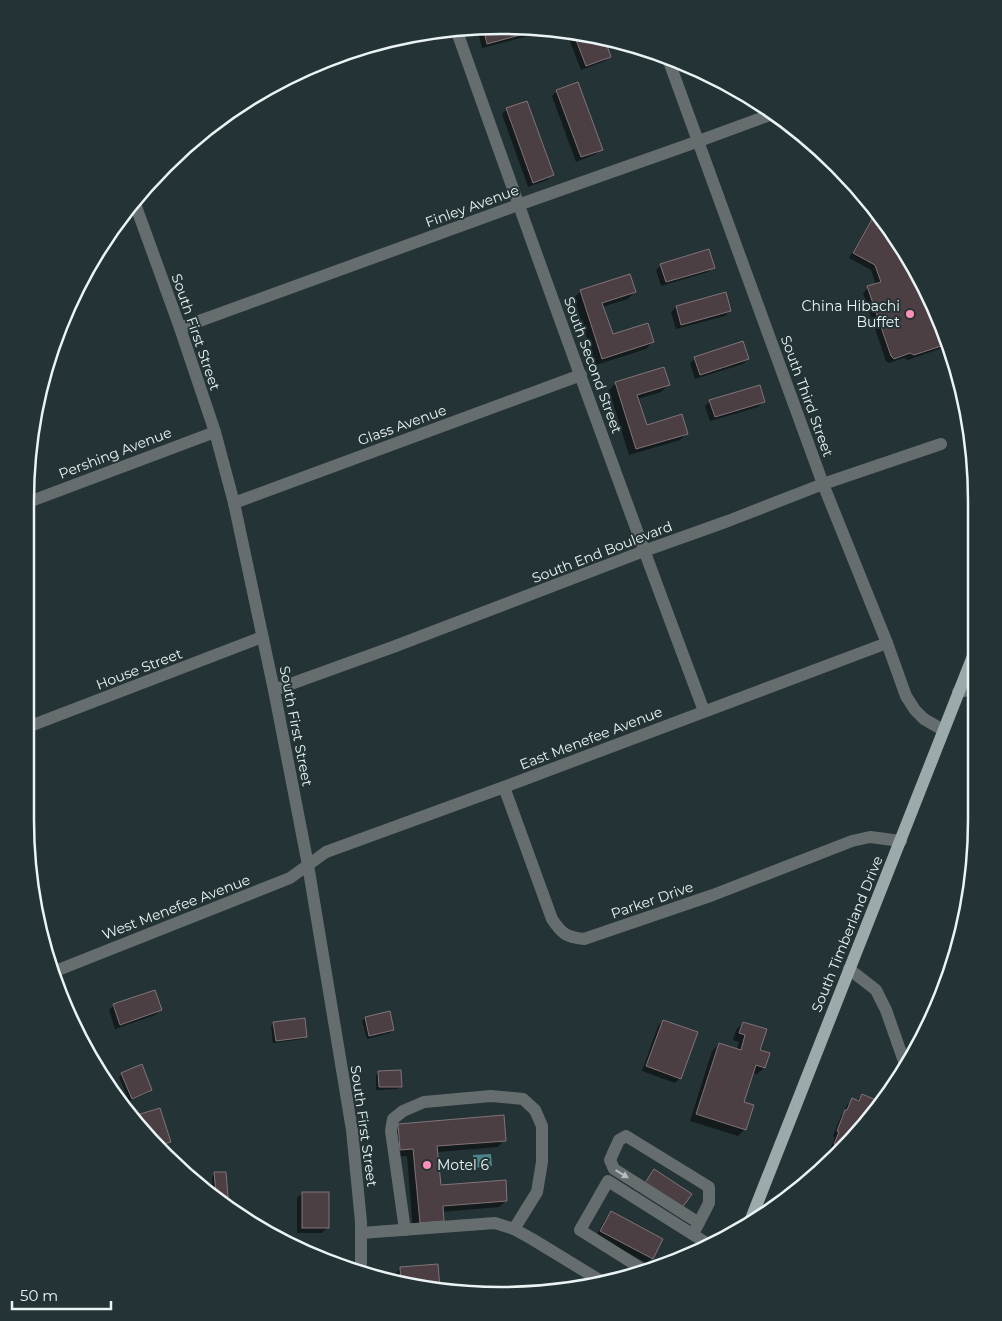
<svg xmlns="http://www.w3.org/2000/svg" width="1002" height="1321" font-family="Montserrat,sans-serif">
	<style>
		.water { fill: #4c848b }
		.shadow { fill: #0007 }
		.building { fill: #4c3f43; stroke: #827378 }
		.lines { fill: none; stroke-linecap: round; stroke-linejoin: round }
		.minor { stroke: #666d6e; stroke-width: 12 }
		.major { stroke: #9caaac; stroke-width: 12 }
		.oneway { fill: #b6bebf }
		.poi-dot { fill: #ff8eb9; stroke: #243335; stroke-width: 2 }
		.labels { text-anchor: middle; stroke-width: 4; stroke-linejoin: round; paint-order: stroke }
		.street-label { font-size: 14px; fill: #ebf4f5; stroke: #243335 }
		.poi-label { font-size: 14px; fill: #ebf4f5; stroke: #243335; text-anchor: end }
		.rim { fill: none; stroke: #ebf4f5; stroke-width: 2.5 }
	</style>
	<rect width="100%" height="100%" fill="#243335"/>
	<path class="water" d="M491,1154l1,12 -18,2 -1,-13z"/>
	<g class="shadow">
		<path d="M501,25l40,4 -5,5 -54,14 -5,-21z"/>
		<path d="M566,31l28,3 16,22 -5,5 -24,9z"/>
		<path d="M557,91l44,58 -5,5 -20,8 -24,-66z"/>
		<path d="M507,109l45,66 -5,5 -19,7 -26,-73z"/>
		<path d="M876,211l21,25 44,83 6,27 -39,14 -4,-2 -15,5 -3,-2 -23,-68 5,-5 8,-3 -5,-15 -22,-12z"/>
		<path d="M661,265l52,2 -5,5 -47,14 -5,-16z"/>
		<path d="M581,291l54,1 -7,7 -26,8 10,29 40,6 -6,7 -50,16 -22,-67z"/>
		<path d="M676,307l54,4 -5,5 -49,13 -5,-17z"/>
		<path d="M695,358l53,1 -5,5 -48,15 -5,-16z"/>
		<path d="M616,383l52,2 -7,7 -24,7 9,28 41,6 -7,7 -51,15 -20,-65z"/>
		<path d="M710,401l53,1 -5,5 -48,14 -5,-15z"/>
		<path d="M114,1005l47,5 -6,5 -40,14 -6,-19z"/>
		<path d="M365,1018l28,12 -3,3 -23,6 -5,-18z"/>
		<path d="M663,1021l17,57 -5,5 -33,-12 16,-45z"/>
		<path d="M274,1023l32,13 -3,3 -30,4 -2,-17z"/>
		<path d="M743,1023l16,27 5,18 -7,6 -5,-1 -9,30 2,26 -7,7 -48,-15 22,-70 7,-7 18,6 2,-8 -6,-2 3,-10z"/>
		<path d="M379,1072l22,14 -4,3 -21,1v-15z"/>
		<path d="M122,1074l29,16 -3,3 -19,8 -10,-24z"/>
		<path d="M862,1096l10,11 5,2 -37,44 -10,-3 5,-13 -2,-1 8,-20 3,-4 3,-7 5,-5 4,1z"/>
		<path d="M138,1116l31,25 -5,6 -6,1 -23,-29z"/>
		<path d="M399,1125l105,15 -6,7 -61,5 2,34 67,15 -7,6 -57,5 -29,18 -6,-74 -13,1 -2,-25z"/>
		<path d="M215,1174l11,23 -2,2 -11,-8 -1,-14z"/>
		<path d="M302,1193l25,35 -5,5h-25v-35z"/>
		<path d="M611,1213l41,45 -5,5 -51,-27 10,-18z"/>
		<path d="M401,1268l7,19 -12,-4v-10z"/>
	</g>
	<g class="building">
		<path d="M501,25l41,4 -55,15 -4,-17z"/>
		<path d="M573,32l21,2 10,3 7,20 -25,9z"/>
		<path d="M578,82l25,68 -22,7 -25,-67z"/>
		<path d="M527,101l27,74 -21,8 -27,-75z"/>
		<path d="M876,212l21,24 44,83 6,25 -33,11 -4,-2 -16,6 -3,-3 -24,-70 14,-4 -6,-17 -22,-12z"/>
		<path d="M709,249l6,19 -49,14 -6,-18z"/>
		<path d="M630,274l6,18 -34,11 11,31 35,-11 6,19 -52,17 -22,-69z"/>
		<path d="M726,292l5,19 -50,14 -5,-19z"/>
		<path d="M743,341l6,18 -49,16 -6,-18z"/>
		<path d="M664,367l6,18 -33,10 10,30 35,-11 6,20 -52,15 -21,-67z"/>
		<path d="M760,385l5,17 -50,15 -6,-17z"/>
		<path d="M155,990l7,20 -42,15 -7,-21z"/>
		<path d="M390,1011l4,19 -25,6 -4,-19z"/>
		<path d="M305,1018l2,19 -31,4 -3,-19z"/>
		<path d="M663,1020l35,12 -17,47 -35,-13z"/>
		<path d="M743,1022l24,7 -7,21 10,3 -5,15 -9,-3 -12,37 10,3 -8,25 -50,-16 23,-71 22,7 4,-15 -6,-2z"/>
		<path d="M142,1064l10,26 -20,9 -11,-26z"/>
		<path d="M401,1070l1,17h-23l-1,-16z"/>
		<path d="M862,1094l14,6 -3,6 4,2 -33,40 -10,-4 5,-12 -2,-1 8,-21h2l5,-12 7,3z"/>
		<path d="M160,1108l11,34 -15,4 -16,-21 -3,-10z"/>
		<path d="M504,1115l2,26 -69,5 4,39 65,-5 1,21 -64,5 1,15 -24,2 -7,-74 -13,1 -2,-26z"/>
		<path d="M654,1169l38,25 -10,14 -37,-25z"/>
		<path d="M214,1172h12l2,25 -6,1 -6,-5z"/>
		<rect x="302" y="1192" width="27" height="36"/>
		<path d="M611,1211l52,28 -10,20 -53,-28z"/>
		<path d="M305,1252h14v5z"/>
		<path d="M438,1264l2,25 -32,-2 -7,-2 -1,-18z"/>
	</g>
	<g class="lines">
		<g class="minor">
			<path d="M456,29c81,228 163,456 248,682"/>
			<path d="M667,56l156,428 64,159 19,53 9,14 9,9 19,11"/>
			<path d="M134,201l46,127 35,104 19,71 40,187 34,175 44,265 9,92v49"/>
			<path d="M180,328l338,-123 181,-64 76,-28"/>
			<path d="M26,503l189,-71"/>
			<path d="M234,503l347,-128"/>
			<path d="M274,690l119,-43 251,-96 84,-30 95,-37 118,-40"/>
			<path d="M958,692l15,-3"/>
			<path d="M25,728l237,-91"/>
			<path d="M504,787l48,132c10,15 14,18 32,20l129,-44 139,-54 18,-4 31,4"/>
			<path d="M849,969l27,21 10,20 20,57"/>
			<path d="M53,972l237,-94 36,-26 178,-65 383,-144"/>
			<path d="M405,1230l-14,-99 2,-12 10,-8 21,-9 67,-6 32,3 12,11 7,16v36l-5,30 -23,37"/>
			<path d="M361,1233l134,-10 19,6 18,10 69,42"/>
			<path d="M693,1234l16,-31v-16l-83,-51 -7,4 -9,20 4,9 85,54"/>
			<path d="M647,1272l-67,-42 28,-49 100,63"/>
		</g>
		<path class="major" d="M749,1224l224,-568"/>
	</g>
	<defs><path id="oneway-solid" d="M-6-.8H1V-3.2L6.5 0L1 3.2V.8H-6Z" transform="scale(1.25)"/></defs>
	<use class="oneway" href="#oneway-solid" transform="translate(622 1174) rotate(31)"/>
	<g class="poi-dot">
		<circle cx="910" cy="314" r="5"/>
		<circle cx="427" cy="1165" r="5"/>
	</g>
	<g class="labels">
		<g class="street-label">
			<text transform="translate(472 206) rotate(-20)" y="5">Finley Avenue</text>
			<text transform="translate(196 332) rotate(71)" y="5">South First Street</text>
			<text transform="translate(593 365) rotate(70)" y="5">South Second Street</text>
			<text transform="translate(807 396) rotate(70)" y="5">South Third Street</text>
			<text transform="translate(402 425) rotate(-20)" y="5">Glass Avenue</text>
			<text transform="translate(115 453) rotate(-21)" y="5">Pershing Avenue</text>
			<text transform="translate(602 552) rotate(-21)" y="5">South End Boulevard</text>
			<text transform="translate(139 669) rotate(-21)" y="5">House Street</text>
			<text transform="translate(296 726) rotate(79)" y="5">South First Street</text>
			<text transform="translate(591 738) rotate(-21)" y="5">East Menefee Avenue</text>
			<text transform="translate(652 900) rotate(-19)" y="5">Parker Drive</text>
			<text transform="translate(176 907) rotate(-21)" y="5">West Menefee Avenue</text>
			<text transform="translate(847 934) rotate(-68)" y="5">South Timberland Drive</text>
			<text transform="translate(364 1126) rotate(82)" y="5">South First Street</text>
		</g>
		<g class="poi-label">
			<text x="900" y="311">China Hibachi<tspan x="900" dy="16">Buffet</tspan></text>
			<text x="437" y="1170" text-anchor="start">Motel 6</text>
		</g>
	</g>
	<path d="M0 0H1002V1321H0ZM501 34H501A467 467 0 0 1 968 501V820A467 467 0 0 1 501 1287H501A467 467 0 0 1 34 820V501A467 467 0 0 1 501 34Z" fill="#243335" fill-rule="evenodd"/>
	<path class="rim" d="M501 34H501A467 467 0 0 1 968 501V820A467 467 0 0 1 501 1287H501A467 467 0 0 1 34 820V501A467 467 0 0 1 501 34Z"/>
	<path d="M12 1301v8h99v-8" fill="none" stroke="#ebf4f5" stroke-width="2.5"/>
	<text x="20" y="1301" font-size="15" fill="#ebf4f5" stroke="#243335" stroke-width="4" paint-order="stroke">50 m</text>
</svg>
